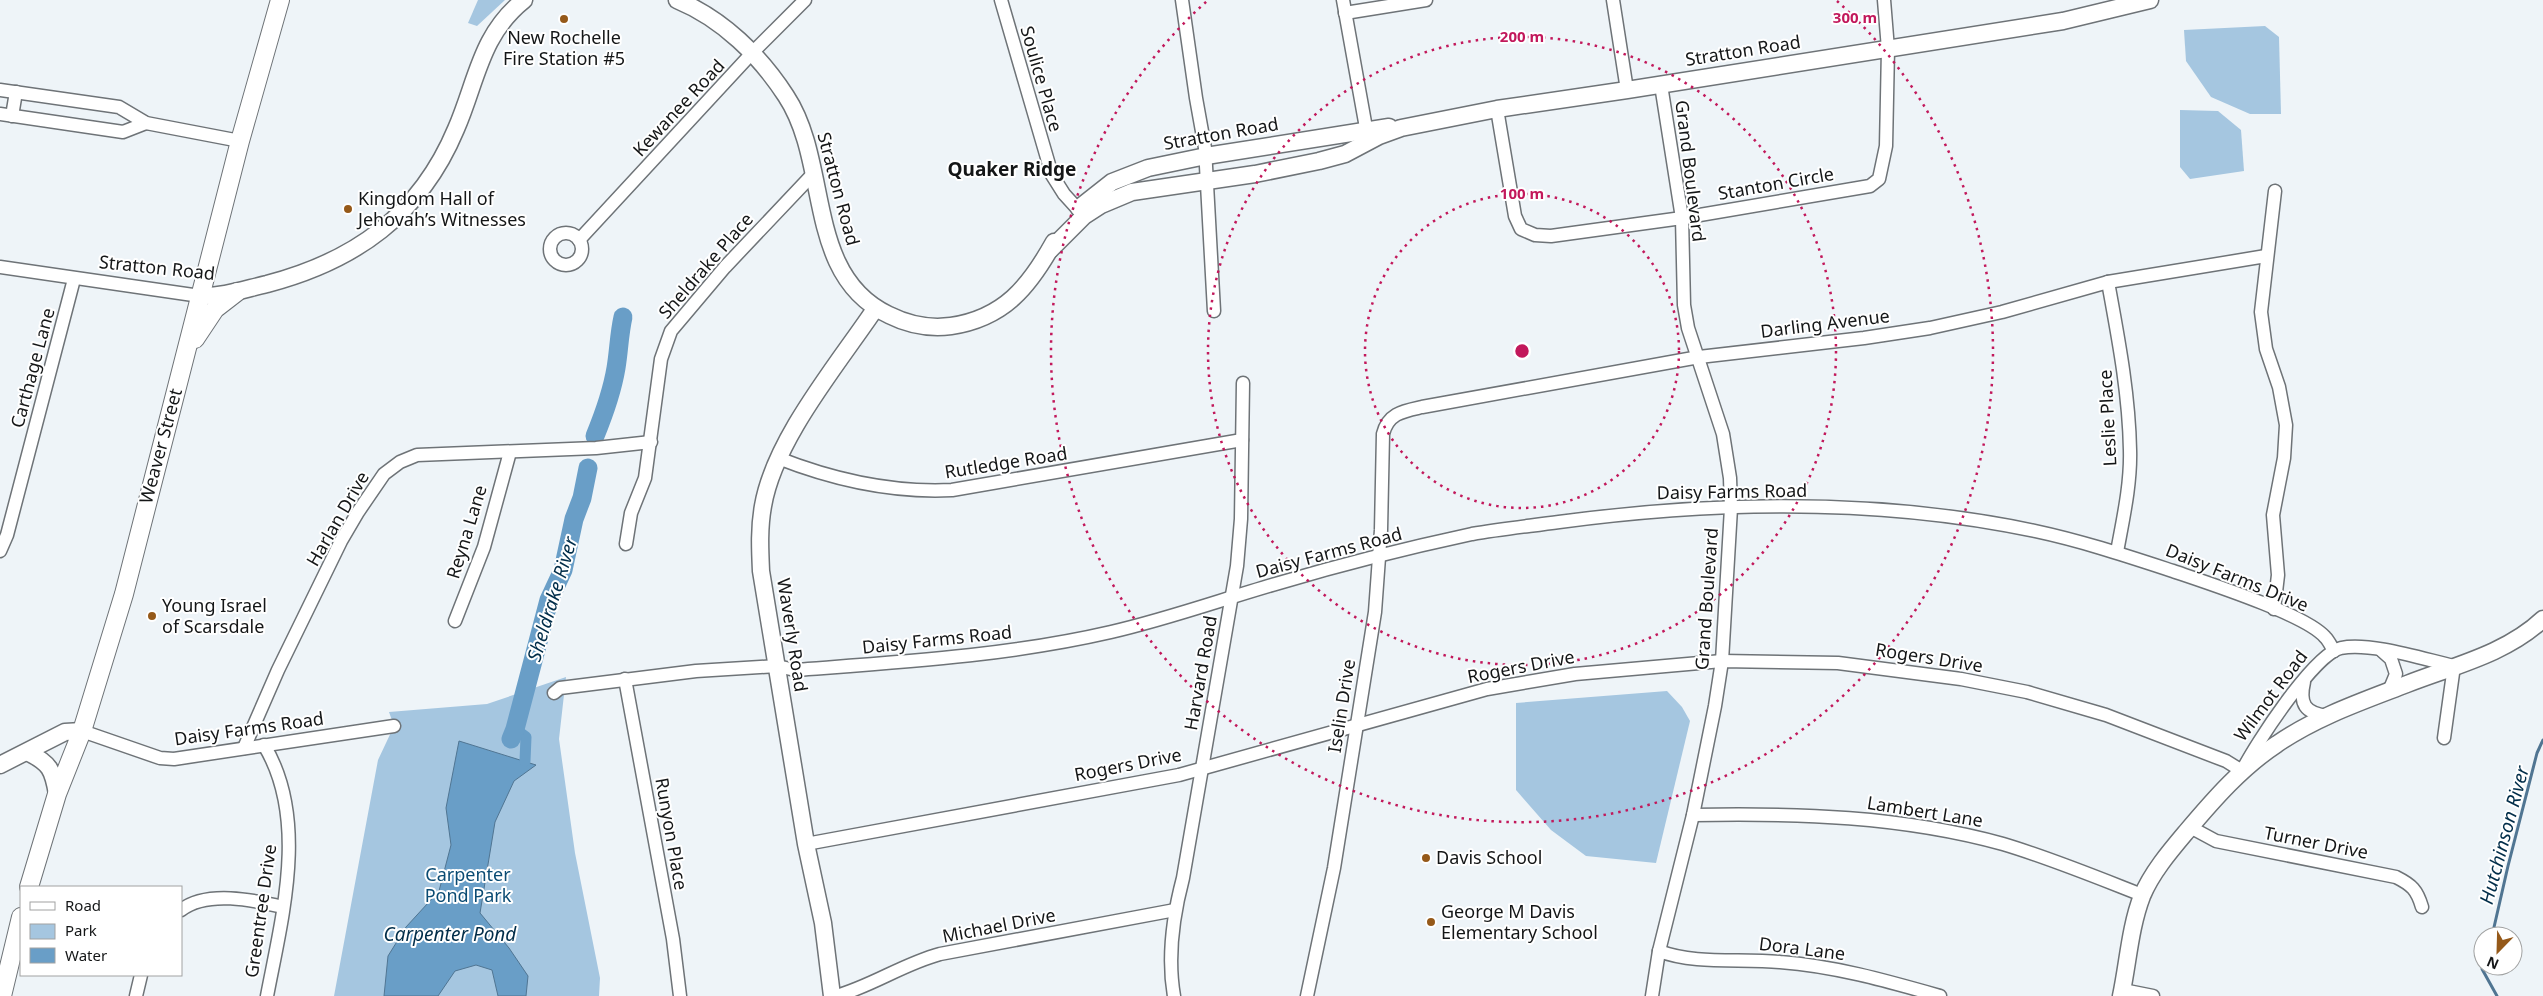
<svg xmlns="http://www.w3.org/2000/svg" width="2543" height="996" font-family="'Noto Sans',sans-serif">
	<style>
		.green { fill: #a5c6e0 }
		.water { fill: #699ec7; stroke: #507592 }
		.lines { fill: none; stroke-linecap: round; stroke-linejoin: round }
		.stream { stroke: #507592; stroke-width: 3 }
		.canal { stroke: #699ec7; stroke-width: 11 }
		.river { stroke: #699ec7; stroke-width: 19 }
		.minor-casing { stroke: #6e7377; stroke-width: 15 }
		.tertiary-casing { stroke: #6e7377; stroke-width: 19 }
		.secondary-casing { stroke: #6e7377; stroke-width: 20 }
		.minor { stroke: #fff; stroke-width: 12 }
		.tertiary { stroke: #fff; stroke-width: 16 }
		.secondary { stroke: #fff; stroke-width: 18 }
		.ring { fill: none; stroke: #c2185b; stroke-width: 2.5; stroke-dasharray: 2.5 5 }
		.poi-dot { fill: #955919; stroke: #fff; stroke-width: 2 }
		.labels { text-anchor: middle; stroke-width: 4; stroke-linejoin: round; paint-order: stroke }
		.poi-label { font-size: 18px; fill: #141617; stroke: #fff; text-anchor: start }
		.street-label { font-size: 18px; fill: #141617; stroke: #fff }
		.park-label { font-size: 18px; fill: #0a4b73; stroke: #fff }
		.neighbourhood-label { font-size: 19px; font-weight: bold; fill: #141617; stroke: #fff }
		.water-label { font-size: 19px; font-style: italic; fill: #012d49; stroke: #fff }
		.centre { fill: #c2185b; stroke: #fff; stroke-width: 2.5 }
		.ring-label { font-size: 15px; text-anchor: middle; font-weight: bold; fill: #c2185b; stroke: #fff; stroke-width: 4; stroke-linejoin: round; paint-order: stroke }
	</style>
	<rect width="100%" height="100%" fill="#eef4f8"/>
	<g class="green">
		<path d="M478,0h27l-28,26 -9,-3z"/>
		<path d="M2265,26l14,11 2,77h-31l-39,-17 -25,-36 -2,-31z"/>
		<path d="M2180,110l38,1 23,19 3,41 -54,8 -10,-12z"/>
		<path d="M566,677l-7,62 16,114 25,125 -1,18h-265l44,-236 16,-34 -5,-14 98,-8z"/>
		<path d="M1667,691l15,16 8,14 -34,142 -70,-7 -35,-26 -35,-40v-87z"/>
	</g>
	<path class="water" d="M459,741l77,24 -22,16 -19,41 -15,91 29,35 19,28 -2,20h-28l-6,-26 -16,-5 -21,6 -17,25h-54l4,-40 18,-29 33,-36 12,-46 -5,-37z"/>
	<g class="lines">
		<g class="stream">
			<path d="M2492,936l16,-70 29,-113 6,-13"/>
			<path d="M2483,965l-1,4 15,27"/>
		</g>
		<path class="canal" d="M515,729l11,8 -1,24"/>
		<g class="river">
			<path d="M595,436c9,-22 17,-44 21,-68 3,-18 3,-33 7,-51"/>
			<path d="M511,739l4,-10 34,-129 14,-30 11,-51 8,-21 6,-30"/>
		</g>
		<g class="minor-casing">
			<g id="minor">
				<path d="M1001,0l51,175 12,19 20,22"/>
				<path d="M1182,0l14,98 9,50 9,163"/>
				<path d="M1343,0l25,139"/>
				<path d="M1613,0l14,90"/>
				<path d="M1345,13l81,-13"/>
				<path d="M0,90l119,17 27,16 94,18"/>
				<path d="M1497,109l18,107 6,13 14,6 16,1 131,-18 188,-32 9,-7 7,-33 2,-97 -4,-49"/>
				<path d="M0,114l123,18 23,-9"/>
				<path d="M12,116l4,-24"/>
				<circle cx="566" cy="249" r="16"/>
				<path d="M579,240l173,-187 53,-53"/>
				<path d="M0,267l200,29"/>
				<path d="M2108,282c10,55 21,111 22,168 1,34 -7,69 -13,102"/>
				<path d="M778,458c56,22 114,35 174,32l290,-50"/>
				<path d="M626,544l5,-31 14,-35 16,-119 10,-28 54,-64 89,-94"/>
				<path d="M0,551l7,-16 67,-256"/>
				<path d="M2274,609l4,-34 -5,-60 11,-57 2,-33 -7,-38 -13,-38 -5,-37 14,-121"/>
				<path d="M455,621l29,-74 26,-95"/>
				<path d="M2382,651l9,8 5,15 -7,17"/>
				<path d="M625,679l48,260 7,57"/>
				<path d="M2304,682c-5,22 1,31 23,34"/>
				<path d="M554,693l6,-5 136,-17 81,-5 18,4c106,-8 212,-14 316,-38 57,-13 112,-33 168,-49 64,-19 128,-35 193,-49 29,-5 58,-8 87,-12 157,-21 320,-24 476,9 47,10 92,25 138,40 32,11 132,43 152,66 4,4 6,9 9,14"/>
				<path d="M82,731l78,27 14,1 220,-33"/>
				<path d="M264,745c45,74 18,172 3,251"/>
				<path d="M244,748l34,-78 63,-129 17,-29 26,-38 16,-12 17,-7 179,-7 55,-6"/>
				<path d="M1693,815c104,-2 209,1 310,29 47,14 93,33 139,51"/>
				<path d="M2190,827l26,14 180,36c16,8 21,13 26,30"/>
				<path d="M806,844l373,-69 308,-86 88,-15 147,-13 116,2 123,16 66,13 79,23 120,46 16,10c13,-26 72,-117 99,-123 29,-6 82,11 113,18l-10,72"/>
				<path d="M181,910c26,-20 72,-10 102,-3"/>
				<path d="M1659,951c37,14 81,7 121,11 55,4 107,19 160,34"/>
				<path d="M2123,990l30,6"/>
				<path d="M136,996l5,-21"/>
				<path d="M836,996c36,-10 67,-32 104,-42l235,-44"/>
				<path d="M1174,996c-7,-40 -1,-80 9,-118l54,-312 4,-47 2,-136"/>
				<path d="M1307,996l27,-128 41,-256 6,-82 2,-96c5,-21 21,-23 39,-27l277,-50 165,-19 66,-10 72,-16 106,-30 158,-26"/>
				<path d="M1652,996l7,-45 34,-136 22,-109 7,-45 9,-153 -1,-30 -7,-44 -35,-106 -4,-23 -2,-87 -21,-133"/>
			</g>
		</g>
		<g class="tertiary-casing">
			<g id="tertiary">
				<path d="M677,0c46,19 83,56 109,96 45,68 18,179 103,219 20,10 39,14 62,11 53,-8 78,-39 103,-84"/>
				<path d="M1079,208l33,-26 36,-14 58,-12 183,-29"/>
				<path d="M1050,250l34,-34 17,-11 31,-13 123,-18 64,-13 26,-7 34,-18 22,-8 96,-19 130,-19 436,-69 87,-21"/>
				<path d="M200,296c23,1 45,-7 67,-12 88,-23 153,-69 189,-155 21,-48 24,-94 68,-129"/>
				<path d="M27,752c23,11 26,18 30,42"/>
				<path d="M0,765l65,-33 17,-1"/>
				<path d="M832,996l-9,-73 -17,-79 -45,-273c-1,-22 -2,-43 2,-65 11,-66 75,-142 112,-197"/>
				<path d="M2121,996c7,-33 9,-69 21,-100 10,-24 29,-46 45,-65 27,-32 55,-64 90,-87 39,-27 86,-43 130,-60 46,-18 99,-30 136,-65"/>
			</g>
		</g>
		<g class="secondary-casing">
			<g id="secondary">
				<path d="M195,339l20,-30 22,-17"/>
				<path d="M29,887l28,-93 25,-63 42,-137 116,-453 40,-141"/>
				<path d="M2,996l19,-79"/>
			</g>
		</g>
		<use href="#minor" class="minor"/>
		<use href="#tertiary" class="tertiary"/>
		<use href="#secondary" class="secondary"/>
	</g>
	<g class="ring">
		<circle cx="1522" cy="351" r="157"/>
		<circle cx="1522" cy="351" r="314"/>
		<path d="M1837 1A471 471 0 1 1 1207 1"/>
	</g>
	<g class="poi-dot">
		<circle cx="564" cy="19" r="5"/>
		<circle cx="348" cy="209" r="5"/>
		<circle cx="152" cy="616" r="5"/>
		<circle cx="1426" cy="858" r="5"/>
		<circle cx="1431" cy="922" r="5"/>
	</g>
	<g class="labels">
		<g class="poi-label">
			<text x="564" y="44" text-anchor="middle">New Rochelle<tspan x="564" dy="21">Fire Station #5</tspan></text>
			<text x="358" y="205">Kingdom Hall of<tspan x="358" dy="21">Jehovah’s Witnesses</tspan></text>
			<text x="162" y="612">Young Israel<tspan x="162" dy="21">of Scarsdale</tspan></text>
			<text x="1436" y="864">Davis School</text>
			<text x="1441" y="918">George M Davis<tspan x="1441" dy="21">Elementary School</tspan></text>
		</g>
		<g class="street-label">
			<text transform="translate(1743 51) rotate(-9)" y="6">Stratton Road</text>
			<text transform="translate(1041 79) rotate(74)" y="6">Soulice Place</text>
			<text transform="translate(679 108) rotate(-47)" y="6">Kewanee Road</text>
			<text transform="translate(1221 134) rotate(-10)" y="6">Stratton Road</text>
			<text transform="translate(1690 171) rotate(83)" y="6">Grand Boulevard</text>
			<text transform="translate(1776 184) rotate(-10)" y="6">Stanton Circle</text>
			<text transform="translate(838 189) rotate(75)" y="6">Stratton Road</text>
			<text transform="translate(706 266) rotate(-49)" y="6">Sheldrake Place</text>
			<text transform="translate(157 268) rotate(6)" y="6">Stratton Road</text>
			<text transform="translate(1825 324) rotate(-7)" y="6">Darling Avenue</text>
			<text transform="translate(33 368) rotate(-75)" y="6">Carthage Lane</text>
			<text transform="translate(2108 418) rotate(-93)" y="6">Leslie Place</text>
			<text transform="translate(161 446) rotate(-75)" y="6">Weaver Street</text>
			<text transform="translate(1006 463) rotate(-9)" y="6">Rutledge Road</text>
			<text transform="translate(1732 492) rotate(-1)" y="6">Daisy Farms Road</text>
			<text transform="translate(338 519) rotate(-60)" y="6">Harlan Drive</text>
			<text transform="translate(467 532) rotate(-73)" y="6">Reyna Lane</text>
			<text transform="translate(1329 553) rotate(-15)" y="6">Daisy Farms Road</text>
			<text transform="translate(2237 578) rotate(22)" y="6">Daisy Farms Drive</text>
			<text transform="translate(1707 599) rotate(-86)" y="6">Grand Boulevard</text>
			<text transform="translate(792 635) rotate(81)" y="6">Waverly Road</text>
			<text transform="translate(937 640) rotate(-6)" y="6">Daisy Farms Road</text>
			<text transform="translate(1929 658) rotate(9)" y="6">Rogers Drive</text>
			<text transform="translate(1521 667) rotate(-11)" y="6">Rogers Drive</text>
			<text transform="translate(1201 673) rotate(-80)" y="6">Harvard Road</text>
			<text transform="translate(2271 696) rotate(-53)" y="6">Wilmot Road</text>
			<text transform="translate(1342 706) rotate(-81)" y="6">Iselin Drive</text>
			<text transform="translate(249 729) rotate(-8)" y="6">Daisy Farms Road</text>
			<text transform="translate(1128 765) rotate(-11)" y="6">Rogers Drive</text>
			<text transform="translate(1925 812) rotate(9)" y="6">Lambert Lane</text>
			<text transform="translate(671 834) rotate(80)" y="6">Runyon Place</text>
			<text transform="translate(2316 843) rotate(11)" y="6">Turner Drive</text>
			<text transform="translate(261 911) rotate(-82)" y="6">Greentree Drive</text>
			<text transform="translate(999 926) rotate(-11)" y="6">Michael Drive</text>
			<text transform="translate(1802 949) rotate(7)" y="6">Dora Lane</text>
		</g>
		<g class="park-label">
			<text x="468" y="881">Carpenter<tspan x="468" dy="21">Pond Park</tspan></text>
		</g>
		<g class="neighbourhood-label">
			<text x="1012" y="176">Quaker Ridge</text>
		</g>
		<g class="water-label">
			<text transform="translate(552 599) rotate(-73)" y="7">Sheldrake River</text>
			<text transform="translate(2504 835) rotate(-75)" y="7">Hutchinson River</text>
			<text x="450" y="941">Carpenter Pond</text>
		</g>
	</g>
	<circle cx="1522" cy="351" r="8" class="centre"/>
	<g class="ring-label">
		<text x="1855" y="23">300 m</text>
		<text x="1522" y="42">200 m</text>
		<text x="1522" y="199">100 m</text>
	</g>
	<rect x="20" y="886" width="162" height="90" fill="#ffffff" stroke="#a1a2a2"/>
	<rect x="30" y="902" width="25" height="8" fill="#ffffff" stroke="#a1a2a2"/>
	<text x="65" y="911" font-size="15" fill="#141617">Road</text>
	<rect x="30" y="924" width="25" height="15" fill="#a5c6e0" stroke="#a1a2a2"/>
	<text x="65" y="936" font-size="15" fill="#141617">Park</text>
	<rect x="30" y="948" width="25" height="15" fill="#699ec7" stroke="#a1a2a2"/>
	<text x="65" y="961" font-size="15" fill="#141617">Water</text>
	<g transform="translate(2498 951) rotate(203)"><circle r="24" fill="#ffffff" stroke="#a1a2a2"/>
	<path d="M0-4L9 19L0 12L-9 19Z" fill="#955919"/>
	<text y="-8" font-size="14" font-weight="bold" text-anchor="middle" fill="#141617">N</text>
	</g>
</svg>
